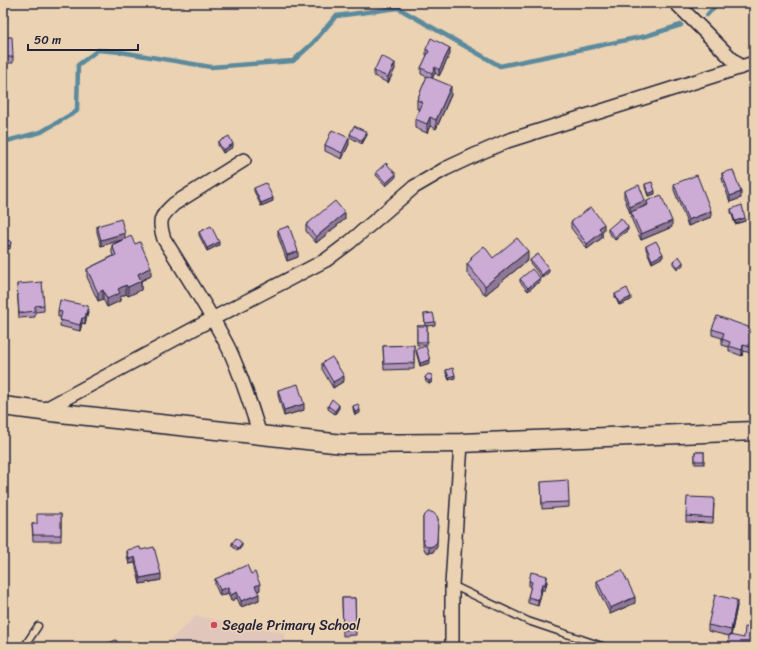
<svg xmlns="http://www.w3.org/2000/svg" width="757" height="650" font-family="Sriracha,sans-serif">
	<style>
		.built { fill: #e1c6bc }
		.lines { fill: none; stroke-linecap: round; stroke-linejoin: round }
		.stream { stroke: #5c8a9d; stroke-width: 4.5 }
		.lane-casing { stroke: #22223b; stroke-width: 9 }
		.street-casing { stroke: #22223b; stroke-width: 16 }
		.secondary-casing { stroke: #22223b; stroke-width: 21 }
		.lane { stroke: #ead2b2; stroke-width: 6 }
		.street { stroke: #ead2b2; stroke-width: 13 }
		.secondary { stroke: #ead2b2; stroke-width: 18 }
		.wall { fill: #af93b7; stroke: #22223b }
		.shaded-wall { fill: #8f7895; stroke: #22223b }
		.building { fill: #ccabd5; stroke: #22223b }
		.poi-dot { fill: #d1495b; stroke: #ead2b2; stroke-width: 1.5 }
		.labels { text-anchor: middle; stroke-width: 3.5; stroke-linejoin: round; paint-order: stroke }
		.poi-label { font-size: 14px; fill: #22223b; stroke: #ead2b2; text-anchor: start }
	</style>
	<rect width="100%" height="100%" fill="#ead2b2"/>
	<filter id="ink" filterUnits="userSpaceOnUse"><feTurbulence type="fractalNoise" baseFrequency=".025" numOctaves="2"/><feDisplacementMap in="SourceGraphic" scale="8" xChannelSelector="R" yChannelSelector="G"/><feConvolveMatrix kernelMatrix="1 2 1 2 8 2 1 2 1" color-interpolation-filters="sRGB"/></filter>
	<g filter="url(#ink)">
		<path class="built" d="M196,616l89,17 -1,14h-121z"/>
		<g class="lines">
			<g class="stream">
				<path d="M707,15l11,-12"/>
				<path d="M3,142l38,-10 36,-21 1,-46 20,-15 23,2 90,15 82,-6 20,-18 23,-27 62,-8 102,58 146,-30 35,-11"/>
			</g>
			<g class="lane-casing">
				<g id="lane">
					<path d="M452,585l76,36 77,26"/>
					<path d="M24,647l14,-21"/>
				</g>
			</g>
			<g class="street-casing">
				<g id="street">
					<path d="M676,3l64,64"/>
					<path d="M244,160l-70,44c-14,13 -16,16 -10,35 22,36 46,72 65,110 13,28 22,57 31,86"/>
					<path d="M42,411l170,-92 114,-59 24,-18 64,-55 31,-18 30,-14 32,-14 247,-78"/>
					<path d="M452,647v-62l9,-142"/>
				</g>
			</g>
			<g class="secondary-casing">
				<path id="secondary" d="M3,406l39,5 301,33 118,-1 293,-12"/>
			</g>
			<use href="#lane" class="lane"/>
			<use href="#street" class="street"/>
			<use href="#secondary" class="secondary"/>
		</g>
		<g class="wall">
			<path d="M3,37l10,20v6h-10z"/>
			<path d="M426,49l24,5 -11,22 -4,-3 -3,5 19,17 -15,34 -6,-3 -3,7 -12,-5v-9l4,-10h-2v-9l10,-23 -6,-3v-6l6,-12 -1,-1z"/>
			<path d="M395,69l-7,14 -14,-7v-5z"/>
			<path d="M350,134l17,1 -5,9 -12,-7z"/>
			<path d="M218,142l15,5 -10,6 -5,-8z"/>
			<path d="M349,144l-7,15 -17,-8v-6z"/>
			<path d="M376,172l20,5 -10,9 -10,-11z"/>
			<path d="M722,173l19,25 -11,4 -8,-23z"/>
			<path d="M645,184l10,10 -7,2 -3,-9z"/>
			<path d="M674,184l37,33 -23,9 -14,-36z"/>
			<path d="M254,188l19,13 -12,5 -7,-15z"/>
			<path d="M624,191l21,15 2,-1v-4l25,26 -31,13 -10,-22v-6l-1,1 -6,-16z"/>
			<path d="M731,209l14,12 -10,3 -4,-12z"/>
			<path d="M345,219l-29,24 -10,-12v-6z"/>
			<path d="M571,222l33,8 -2,1v7l-15,11 -16,-21z"/>
			<path d="M97,226l28,12 10,6 16,32 -10,5v9l-13,6 -2,-2 -6,3v4l-13,6 -4,-8 -5,2 -11,-24v-8l26,-13 -1,-3v-8l11,-6 -22,7 -4,-14z"/>
			<path d="M608,229l20,1 -13,10 -7,-8z"/>
			<path d="M278,230l20,27 -11,4 -9,-25z"/>
			<path d="M199,232l20,13 -12,6 -8,-16z"/>
			<path d="M11,241l-1,8 -6,-1v-3z"/>
			<path d="M646,246l17,11 -11,6 -6,-14z"/>
			<path d="M471,257l22,1 35,2 -43,35 -18,-22v-9l4,-3z"/>
			<path d="M530,260l19,12 -7,6 -12,-15z"/>
			<path d="M673,261l10,4 -5,5 -5,-6z"/>
			<path d="M520,279l20,2 -12,10 -8,-9z"/>
			<path d="M17,284l27,21v6l-9,1v5l-16,1z"/>
			<path d="M615,294l16,6 -12,5 -4,-8z"/>
			<path d="M58,311l30,1 -3,12 -3,-1 -2,8 -20,-5 1,-9h-3z"/>
			<path d="M424,314l11,8v3l-9,1h1v19h-10v-19h8z"/>
			<path d="M712,329h42v18h-1l-2,6 -8,-2 -1,5 -13,-5v-4l-7,-2v-7l-10,-3z"/>
			<path d="M414,345v24l-30,1 -1,-24z"/>
			<path d="M416,349l14,14 -10,3 -4,-14z"/>
			<path d="M322,363l22,18 -11,7 -11,-19z"/>
			<path d="M446,370l9,8 -6,2 -3,-7z"/>
			<path d="M425,377l7,4 -1,2 -2,1 -3,-2z"/>
			<path d="M278,390l26,20 -20,6 -6,-21z"/>
			<path d="M328,406l11,2 -4,6 -7,-5z"/>
			<path d="M353,406l7,7 -5,2 -2,-6z"/>
			<rect x="695" y="452" width="9" height="12"/>
			<path d="M541,482l28,20v5l-27,2z"/>
			<path d="M714,504l-1,19 -27,-1v-6z"/>
			<path d="M61,514v27h-28l-1,-17h5z"/>
			<path d="M423,517l14,30 -4,5 -4,1 -4,-2 -2,-5z"/>
			<path d="M232,543l10,3 -4,5 -6,-5z"/>
			<path d="M127,550l34,30 -21,4 -5,-21 -6,1 -2,-8z"/>
			<path d="M215,579l45,11 -3,1 2,9 -18,7 -4,-9 -6,3 -3,-8 -8,3 -5,-11z"/>
			<path d="M529,581l18,1 -2,8h-3l-4,16 -10,-3v-6l3,-10h-2z"/>
			<path d="M597,581l38,22 -25,11 -13,-27z"/>
			<path d="M342,598h13l1,37 -13,1z"/>
			<path d="M737,606l-6,30 23,11 -25,-11 -21,-5v-6z"/>
		</g>
		<g class="shaded-wall">
			<path d="M450,48v6l-11,22v-6z"/>
			<path d="M395,63v6l-7,14v-6z"/>
			<path d="M435,67v6l-3,6v-6z"/>
			<path d="M451,86v9l-15,34v-9z"/>
			<path d="M430,117v9l-3,7v-9z"/>
			<path d="M367,132v3l-5,9v-3z"/>
			<path d="M349,138v6l-7,15v-6z"/>
			<path d="M233,144v3l-10,6v-3z"/>
			<path d="M396,174v3l-10,9v-3z"/>
			<path d="M655,191v3l-7,2v-2z"/>
			<path d="M741,192v6l-11,4v-6z"/>
			<path d="M273,198v3l-12,5v-3z"/>
			<path d="M645,200v6l-15,7v-6z"/>
			<path d="M711,211v6l-23,9v-6z"/>
			<path d="M345,213v6l-29,24v-6z"/>
			<path d="M745,218v3l-10,3v-3z"/>
			<path d="M672,221v6l-31,13v-6z"/>
			<path d="M604,224v6l-5,4v-6z"/>
			<path d="M628,227v3l-13,10v-3z"/>
			<path d="M602,232v6l-15,11v-5z"/>
			<path d="M125,233v6l-24,7v-6z"/>
			<path d="M219,242v3l-12,6v-3z"/>
			<path d="M298,251v6l-11,4v-6z"/>
			<path d="M528,251v9l-43,35v-9z"/>
			<path d="M663,254v3l-11,6v-3z"/>
			<path d="M683,262v3l-5,5v-3z"/>
			<path d="M151,267v9l-13,6v-8z"/>
			<path d="M549,269v3l-7,6v-3z"/>
			<path d="M540,278v3l-12,10v-3z"/>
			<path d="M141,281v9l-13,6v-9z"/>
			<path d="M126,285v9l-6,3v4l-13,6v-8l11,-10z"/>
			<path d="M103,290v9l-5,2v-8z"/>
			<path d="M631,297v3l-12,5v-2z"/>
			<path d="M88,306v6l-3,12v-6z"/>
			<path d="M82,318v5l-2,8v-6z"/>
			<path d="M753,341v6l-2,6v-6z"/>
			<path d="M743,345v6l-1,5v-6z"/>
			<path d="M430,360v3l-10,3v-3z"/>
			<path d="M455,375v3l-6,2v-3z"/>
			<path d="M344,376v5l-11,7v-6z"/>
			<path d="M432,378v3l-1,2 -2,1v-3z"/>
			<path d="M304,404v6l-20,6v-6z"/>
			<path d="M339,405v3l-4,6v-3z"/>
			<path d="M360,410v3l-5,2v-3z"/>
			<path d="M438,519l-1,28 -4,5 -4,1v-6z"/>
			<path d="M242,543v3l-4,5v-3z"/>
			<path d="M135,557v6l-6,1v-5z"/>
			<path d="M161,574v6l-21,4v-6z"/>
			<path d="M547,576v6l-2,8v-6z"/>
			<path d="M260,584v6l-5,2v-6z"/>
			<path d="M542,584v6l-4,16v-6z"/>
			<path d="M228,587v6l-8,3v-6z"/>
			<path d="M237,592v6l-6,3v-6z"/>
			<path d="M259,594v6l-18,7v-6z"/>
			<path d="M635,597v6l-25,11v-6z"/>
			<path d="M737,600v6l-6,30v-6z"/>
		</g>
		<g class="building">
			<path d="M3,37h9l1,20h-10z"/>
			<path d="M431,38l19,10 -11,22 -4,-3 -3,6 -11,-5 8,-17 -3,-2z"/>
			<path d="M381,56l14,7 -7,14 -14,-6z"/>
			<path d="M427,76l24,10 -15,34 -6,-3 -3,7 -12,-5 7,-17 -5,-2z"/>
			<path d="M354,126l13,6 -5,9 -12,-7z"/>
			<path d="M332,130l17,8 -7,15 -17,-8z"/>
			<path d="M229,136l4,8 -10,6 -5,-8z"/>
			<path d="M386,163l10,11 -10,9 -10,-11z"/>
			<path d="M733,170l8,22 -11,4 -8,-23z"/>
			<path d="M697,175l14,36 -23,9 -14,-36z"/>
			<path d="M652,182l3,9 -7,3 -3,-10z"/>
			<path d="M266,183l7,15 -12,5 -7,-15z"/>
			<path d="M639,185l6,15 -15,7 -6,-16z"/>
			<path d="M661,195l11,26 -31,13 -10,-22 17,-7 -1,-4z"/>
			<path d="M335,201l10,12 -29,24 -10,-12z"/>
			<path d="M742,205l3,13 -10,3 -4,-12z"/>
			<path d="M591,207l13,17 -5,4 3,4 -15,12 -16,-22z"/>
			<path d="M621,218l7,9 -13,10 -7,-8z"/>
			<path d="M121,219l4,14 -24,7 -4,-14z"/>
			<path d="M211,226l8,16 -12,6 -8,-16z"/>
			<path d="M289,226l9,25 -11,4 -9,-25z"/>
			<path d="M131,236l4,8 5,-2 11,25 -13,7 3,7 -13,6 -2,-2 -8,4 2,4 -13,6 -4,-9 -5,3 -11,-24 29,-14 -4,-10z"/>
			<path d="M517,238l11,13 -43,35 -18,-22 5,-5 -1,-2 13,-11 9,12z"/>
			<path d="M5,240l6,1 -1,5 -6,-1z"/>
			<path d="M656,241l7,13 -11,6 -6,-14z"/>
			<path d="M538,254l11,15 -7,6 -12,-15z"/>
			<path d="M679,256l4,6 -5,5 -5,-6z"/>
			<path d="M532,269l8,9 -12,10 -8,-9z"/>
			<path d="M42,282l2,23 -9,1v5l-16,2 -2,-29z"/>
			<path d="M627,288l4,9 -12,6 -4,-9z"/>
			<path d="M60,300l28,6 -3,12h-3l-2,7 -20,-5 2,-8 -4,-1z"/>
			<path d="M433,313l2,9 -10,1 -1,-9z"/>
			<path d="M717,316l37,13v12h-1l-2,6 -8,-2 -1,5 -13,-4 1,-4 -8,-3 2,-6 -12,-4z"/>
			<rect x="417" y="326" width="10" height="16"/>
			<path d="M414,345v18l-30,1 -1,-18z"/>
			<path d="M426,346l4,14 -10,3 -4,-14z"/>
			<path d="M332,357l12,19 -11,6 -11,-19z"/>
			<path d="M453,368l2,7 -6,2 -3,-7z"/>
			<path d="M428,374l4,1v3l-1,2 -2,1 -3,-2 -1,-2z"/>
			<path d="M298,384l6,20 -20,6 -6,-20z"/>
			<path d="M332,399l7,6 -4,6 -7,-5z"/>
			<path d="M358,404l2,6 -5,2 -2,-6z"/>
			<rect x="695" y="452" width="9" height="9"/>
			<path d="M568,480l1,22 -27,1 -1,-21z"/>
			<path d="M687,497l27,1 -1,20 -27,-2z"/>
			<path d="M428,512h4l5,4 1,3 -1,23 -4,4 -4,1 -4,-2 -2,-5v-23z"/>
			<path d="M37,514h24v21h-28l-1,-11h5z"/>
			<path d="M236,538l6,5 -4,5 -6,-5z"/>
			<path d="M140,547l1,3 13,-3 7,27 -21,4 -5,-21 -6,2 -2,-9z"/>
			<path d="M247,565l4,9 4,-2 5,12 -5,2 4,8 -18,7 -4,-9 -6,3 -3,-8 -8,3 -5,-11z"/>
			<path d="M622,570l13,27 -25,11 -13,-27z"/>
			<path d="M531,572l16,4 -2,8h-3l-4,16 -10,-3 4,-15 -3,-1z"/>
			<path d="M715,595l22,5 -6,30 -23,-5z"/>
			<path d="M342,598h13l1,31 -13,1z"/>
			<path d="M745,627l9,1v19h-26l1,-12 15,3z"/>
			<path d="M116,640l4,7h-21z"/>
		</g>
	</g>
	<circle class="poi-dot" cx="214" cy="625" r="4"/>
	<g class="labels">
		<g class="poi-label">
			<text x="222" y="630">Segale Primary School</text>
		</g>
	</g>
	<rect width="757" height="650" fill="none" stroke="#ead2b2" stroke-width="16"/>
	<rect x="8" y="8" width="741" height="634" fill="none" stroke="#22223b" stroke-width="1.5" filter="url(#ink)"/>
	<path d="M28 44v6h110v-6" fill="none" stroke="#22223b" stroke-width="2"/>
	<text x="34" y="44" font-size="12" fill="#22223b" stroke="#ead2b2" stroke-width="3" paint-order="stroke">50 m</text>
</svg>
